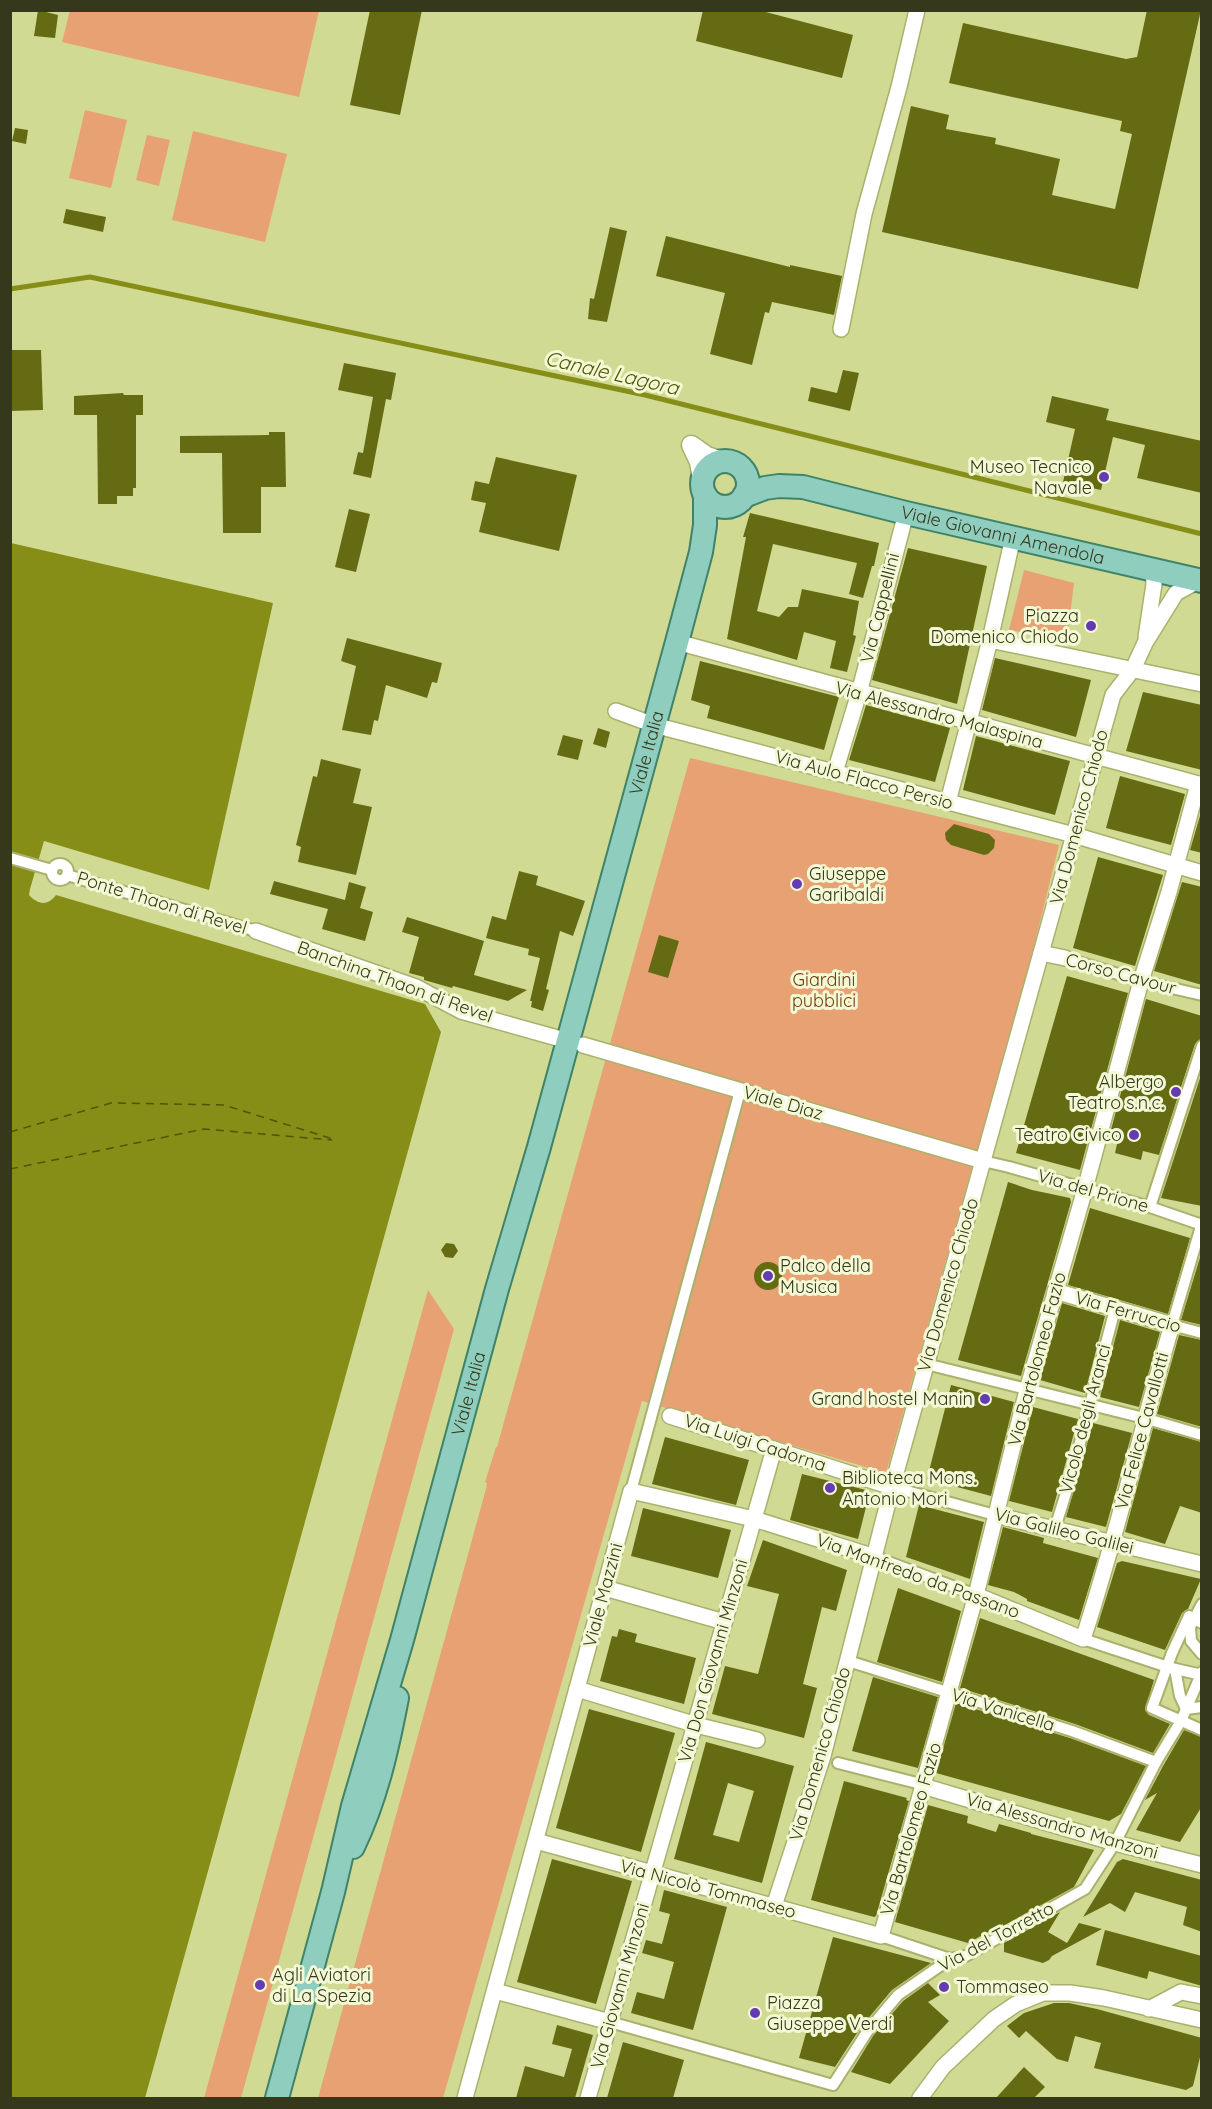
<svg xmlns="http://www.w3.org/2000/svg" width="1212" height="2109" font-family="Quicksand,sans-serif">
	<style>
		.green { fill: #e7a172 }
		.water { fill: #868e17 }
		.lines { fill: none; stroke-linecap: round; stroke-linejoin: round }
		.stream { stroke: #868e17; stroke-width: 5 }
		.ferry { stroke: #4f5500; stroke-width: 1.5; stroke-dasharray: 8 6; stroke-linecap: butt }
		.building { fill: #656b13; fill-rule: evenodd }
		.pedestrian-casing { stroke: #aab16c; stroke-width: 14 }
		.minor-casing { stroke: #aab16c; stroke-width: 18 }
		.tertiary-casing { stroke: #aab16c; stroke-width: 21 }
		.primary-casing { stroke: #3f8369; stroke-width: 26 }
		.pedestrian { stroke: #fff; stroke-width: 10 }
		.minor { stroke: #fff; stroke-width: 15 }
		.tertiary { stroke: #fff; stroke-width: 18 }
		.primary { stroke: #8fcdbe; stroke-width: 22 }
		.poi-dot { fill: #643bb3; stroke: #f3f8d5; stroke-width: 2 }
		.labels { text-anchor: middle; stroke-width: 6; stroke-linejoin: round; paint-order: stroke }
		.poi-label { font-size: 18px; fill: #35381b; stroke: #f3f8d5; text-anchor: start }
		.street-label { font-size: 18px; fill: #35381b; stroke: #f3f8d5 }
		.park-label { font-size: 18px; fill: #733a0a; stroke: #f3f8d5 }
		.water-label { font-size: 20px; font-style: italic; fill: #4f5500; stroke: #f3f8d5 }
	</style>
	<rect width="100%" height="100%" fill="#d1da93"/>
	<g class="green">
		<path d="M70,10h249v1l-20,86 -237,-55z"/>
		<path d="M85,110l42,10 -16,68 -42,-10z"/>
		<path d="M193,131l94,23 -22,88 -93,-22z"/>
		<path d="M147,135l23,5 -11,46 -23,-6z"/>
		<path d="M1024,570l50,13 -7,57 -58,-10z"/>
		<path d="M690,758l369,87 -29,117 -144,511 -244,-72 -199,697h-125l168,-609 1,-6 -2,-1 11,-35h1z"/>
		<path d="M428,1290l26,39 -213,769h-37z"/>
	</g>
	<path class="water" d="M11,543l262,60 -64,287 -165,-49 -14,48 -1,6c9,10 19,11 27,0l369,109 16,28 -296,1066h-134z"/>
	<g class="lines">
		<path class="stream" d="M10,289l80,-12 555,118 557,139"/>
		<g class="ferry">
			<path d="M10,1132l101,-29 113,2 112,35"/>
			<path d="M10,1169l194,-40 128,11"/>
		</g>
	</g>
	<g class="building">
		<path d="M38,10l20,5 -3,23 -21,-2z"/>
		<path d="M370,10h52l-22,105 -50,-10z"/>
		<path d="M703,10h55l95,25 -11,43 -146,-37z"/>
		<path d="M1147,10h54l-63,279 -256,-57 29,-126 38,9 -3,14 50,9 -1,6 65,15 -8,36 63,14 17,-75 -12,-3 2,-10 -173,-38 14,-60 163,36 11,-2z"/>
		<path d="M15,128l13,2 -2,14 -14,-3z"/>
		<path d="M66,209l40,8 -3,15 -40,-9z"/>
		<path d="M610,227l17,4 -20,91 -19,-3 2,-21 4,1z"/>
		<path d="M666,236l124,31v-2l52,11 -8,39 -62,-13 -3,11 -4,-1 -13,53 -42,-11 15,-61 -69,-17z"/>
		<path d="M10,350h31l2,60 -33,1z"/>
		<path d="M344,363l52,10 -5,27 -5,-1 -15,79 -18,-4 5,-22 5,1 10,-56 -35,-7z"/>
		<path d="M843,370l16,3 -9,38 -42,-10 3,-14 26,6z"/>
		<path d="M123,393l1,2h19v20h-7v73h-3v8h-16v8h-19l-1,-89h-23v-19z"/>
		<path d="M1052,396l57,13 -3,11 96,21v52l-65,-15 8,-33 -32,-8 -12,53 -38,-8 12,-53 -29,-7z"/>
		<path d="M269,432h16l1,55h-25v46h-38l-1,-80h-42v-17l89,-1z"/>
		<path d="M496,457l81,18 -18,76 -80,-19 7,-29 -15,-3 4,-19 14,3z"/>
		<path d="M349,509l21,5 -14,58 -21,-5z"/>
		<path d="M750,513l129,30 -5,23h-2l-9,32 -14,-4 8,-31 -84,-19 -16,67 22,6 9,-10h10l4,-18 57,12 -6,34 3,1 -9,36 -17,-4 6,-27 -32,-9 -7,28 -70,-21 19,-102h-3z"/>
		<path d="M908,548l79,18 -30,138 -85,-24z"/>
		<path d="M347,638l95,25 -5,20 -5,-1 -5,16 -41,-13 -8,36 -4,-1 -3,15 -29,-5 14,-64 -15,-5z"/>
		<path d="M995,658l96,22 -15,57 -94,-27z"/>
		<path d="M700,661l139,36 -15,53 -117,-32 3,-12 -19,-6z"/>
		<path d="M1143,692l59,13v65l-76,-19z"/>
		<path d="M866,705l84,23 -15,54 -86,-22z"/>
		<path d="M598,728l12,4 -4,16 -13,-4z"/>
		<path d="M563,735l20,5 -5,20 -21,-5z"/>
		<path d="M976,736l94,25 -15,54 -92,-25z"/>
		<path d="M321,759l40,10 -8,34 19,4 -16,68 -58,-13 3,-15 -5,-2 17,-69 4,1z"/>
		<path d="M1120,776l65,18 -14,51 -65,-17z"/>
		<path d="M1202,809v44l-12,-3z"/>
		<path d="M954,824l35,10 6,6 -1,8 -6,6 -4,1 -33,-10 -5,-5 -1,-7z"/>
		<path d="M1098,857l65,18 -28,91 -62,-18z"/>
		<path d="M519,871l19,5 -2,9 49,16 -12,35 -13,-5 -14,58 3,1 -6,21 -12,-4 1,-6h-2l10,-43 -12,-3 1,-6 -43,-11 6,-22 14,4z"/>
		<path d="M274,881l71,19 4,-18 17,5 -6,21 13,4 -8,29 -43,-12 6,-20 -58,-15z"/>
		<path d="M1182,882l20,5v98l-48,-14z"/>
		<path d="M407,917l77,24 -10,34 53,15 -19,11 -55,-15 -1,2 -28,-8v-3l-15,-4 10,-36 -17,-5z"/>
		<path d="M659,935l20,6 -11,37 -20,-6z"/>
		<path d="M1067,976l61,17 -48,177 -64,-17z"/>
		<path d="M1146,999l56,17v23l-7,5 -36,111 -16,-4 -2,9 -26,-7 2,-9 -9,-3z"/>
		<path d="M1202,1072v134l-41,-8z"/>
		<path d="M1008,1182l24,8 38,8 1,4 -50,174 -63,-16z"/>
		<path d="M1090,1208l100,30 -22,76 -100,-29z"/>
		<path d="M446,1243l8,1 4,7 -5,7 -8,-1 -4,-7z"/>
		<path d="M1202,1251v74l-21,-5z"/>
		<circle cx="768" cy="1276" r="14"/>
		<path d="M1062,1303l43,13 -20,77 -45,-13z"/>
		<path d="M1120,1320l40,12 -21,75 -39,-10z"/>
		<path d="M1179,1335l23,5v87l-45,-13z"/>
		<path d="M951,1385l63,17 -23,94 -64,-17z"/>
		<path d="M1033,1407l45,12 -26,93 -43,-11z"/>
		<path d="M1093,1423l39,10 -26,94 -40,-10z"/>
		<path d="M1153,1428l49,14v71l-22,-7 -15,38 -40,-12z"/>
		<path d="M665,1437l84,23 -13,45 -84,-21z"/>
		<path d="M802,1474l68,17 -12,48 -68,-19z"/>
		<path d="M919,1505l65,17 -14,57 -64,-22z"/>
		<path d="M643,1508l88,22 -13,48 -87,-22z"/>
		<path d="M1003,1527l41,11 -1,5 55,15 -19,62 -52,-19v-2l-13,-7 -26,-7z"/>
		<path d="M763,1540l84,30 -11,41 -14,-4 -19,77 14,4 -13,50 -92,-24 13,-48 33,8 21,-80 -32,-8z"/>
		<path d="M1122,1561l79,18 -13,30 -6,4 -17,37 -68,-23 20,-64z"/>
		<path d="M898,1588l63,23 -19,71 -65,-20z"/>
		<path d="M980,1618l174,62 -9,30 4,5 21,9 -17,29 -78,-29 -115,-36z"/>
		<path d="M619,1629l18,5 -2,8 61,16 -12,46 -84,-23 12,-45 5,1z"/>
		<path d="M873,1677l65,20 -20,71 -66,-17z"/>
		<path d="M956,1703l114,35 76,28 -25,48 -12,7 -173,-48z"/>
		<path d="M589,1709l86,24 -34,119 -85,-24z"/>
		<path d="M1184,1730l18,7v69l-22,36 -44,-12 21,-37 -12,7 18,-34z"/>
		<path d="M706,1742l88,24 -32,117 -88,-24zM728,1783l26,8 -15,51 -26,-7z"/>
		<path d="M844,1781l63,17 -1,2 3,1 -33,115 -2,1 -63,-17z"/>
		<path d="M928,1805l40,11 -1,7 29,9 3,-8 32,9v1l63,16 -20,37 -71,39v-2l-35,19 -73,-21z"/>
		<path d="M552,1859l80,22 -36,123 -79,-22z"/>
		<path d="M1123,1859l79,21v52l-19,-7 4,-18 -52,-15 -10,20 -15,-9 -27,14 34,-55z"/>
		<path d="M664,1890l63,17 -34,123 -62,-17 6,-21 27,7 10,-37 -32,-9 4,-13 16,4 8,-30 -11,-3z"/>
		<path d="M1060,1912l-12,20 19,11 12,-20 23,6 -50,27 -3,4 -6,3 -39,-11v-9z"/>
		<path d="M1105,1930l97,26v30l-53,-15 -2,8 -51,-14z"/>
		<path d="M833,1937l98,26 -39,27 -31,37 -26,40 -36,-9z"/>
		<path d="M928,1983l12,12 -12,7 21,19 -59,63 -39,-12 22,-36 30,-35z"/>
		<path d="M1054,2003h15l28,6 105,29v11l-9,37 -7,4 -92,-22 7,-25 -26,-7 -7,26 -11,-3 -31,-28 -7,7 -12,-12 17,-13z"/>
		<path d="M557,2025l36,10 -18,63h-59l9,-32 39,11 8,-28 -20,-5z"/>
		<path d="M623,2042l61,18 -11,38h-66z"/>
		<path d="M1024,2067l21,20 -11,11h-38z"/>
	</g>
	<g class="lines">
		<g class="pedestrian-casing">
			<g id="pedestrian">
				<path d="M10,858l42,12"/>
				<circle cx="60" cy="872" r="8"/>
				<path d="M67,875l189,56"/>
				<path d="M1065,958l76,23 61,14"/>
				<path d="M983,1161l26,6 141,40 52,18"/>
				<path d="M1150,1207l52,-161"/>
				<path d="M1202,1223l-30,102 30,8"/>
				<path d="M926,1364l218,54 58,17"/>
				<path d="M892,1487l103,28"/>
				<path d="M631,1491l109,-400"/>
				<path d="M1055,1528l16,-51 44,-168"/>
				<path d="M875,1557l101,38"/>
				<path d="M1202,1623l-13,-7 -17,37 -20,55 50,22"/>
				<path d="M1191,1625l11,-21"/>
				<path d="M1190,1628l1,13 11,13"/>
				<path d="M1083,1639l88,29 31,7"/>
				<path d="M848,1661l224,70 84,31"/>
				<path d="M1175,1669l5,27 6,13 16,-2"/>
				<path d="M838,1763l79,20"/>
				<path d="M881,1936l69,23"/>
				<path d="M610,2022l223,63 34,-53 31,-37 52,-36 16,-3 119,-67 30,-46 41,-81 25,-41 21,-49"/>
			</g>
		</g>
		<g class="minor-casing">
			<g id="minor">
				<path d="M841,329l23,-115 35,-127 18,-77"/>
				<path d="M1013,537l-23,103 212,44"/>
				<path d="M1146,637l8,-53 -1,-15"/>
				<path d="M677,642l525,143"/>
				<path d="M616,711l38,14 420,110 128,38"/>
				<path d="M835,772l24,-79 47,-180"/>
				<path d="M948,802l42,-162"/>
				<path d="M256,931l160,56 45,24 107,30"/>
				<path d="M1041,953l24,5"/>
				<path d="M583,1045l400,116"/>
				<path d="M670,1416l222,71"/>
				<path d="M995,1515l207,49"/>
				<path d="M605,1588l119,34"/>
				<path d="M976,1595l107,44c34,-103 58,-210 89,-314l-117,-34"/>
				<path d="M577,1689l123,37 57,14"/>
				<path d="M923,1786l192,57 87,22"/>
				<path d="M536,1841l345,95 95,-341 51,-205 58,-201 56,-208 28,-89 29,-108"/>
				<path d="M774,1906l49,-150 69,-269 221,-792 20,-26 12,-26 31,-50 22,-12"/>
				<path d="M495,1991l115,31"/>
				<path d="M1149,2009l32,-17 21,4"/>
				<path d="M465,2098l166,-607 123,28 121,38"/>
				<path d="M588,2098l186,-649"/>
				<path d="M920,2098l23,-31 51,-48 22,-15 27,-11h27l34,5 98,22"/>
			</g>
		</g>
		<g class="tertiary-casing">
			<g id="tertiary">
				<path d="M691,445l8,17 3,18"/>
				<path d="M693,446l14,10 16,5"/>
			</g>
		</g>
		<g class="primary-casing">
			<g id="primary">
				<circle cx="725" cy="484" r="23"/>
				<path id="s1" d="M744,496l21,-8 14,-2 24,1 103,26 296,68"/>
				<path d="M353,1847c23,-48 34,-97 44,-149"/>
				<path id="s2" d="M277,2098l56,-206 20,-86 49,-166 95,-351 42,-142 138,-505 24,-90 4,-27v-30"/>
			</g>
		</g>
		<use href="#pedestrian" class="pedestrian"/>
		<use href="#minor" class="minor"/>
		<use href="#tertiary" class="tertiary"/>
		<use href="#primary" class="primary"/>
	</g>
	<g class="poi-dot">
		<circle cx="1104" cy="477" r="6"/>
		<circle cx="1091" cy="626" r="6"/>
		<circle cx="797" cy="884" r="6"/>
		<circle cx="1176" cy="1092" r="6"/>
		<circle cx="1134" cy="1135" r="6"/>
		<circle cx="768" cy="1276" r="6"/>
		<circle cx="985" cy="1399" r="6"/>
		<circle cx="830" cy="1488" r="6"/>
		<circle cx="260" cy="1985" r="6"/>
		<circle cx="944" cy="1987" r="6"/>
		<circle cx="755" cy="2013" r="6"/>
	</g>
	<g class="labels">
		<g class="poi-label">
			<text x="1092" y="473" text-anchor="end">Museo Tecnico<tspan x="1092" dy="21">Navale</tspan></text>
			<text x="1079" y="622" text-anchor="end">Piazza<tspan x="1079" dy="21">Domenico Chiodo</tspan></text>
			<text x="809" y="880">Giuseppe<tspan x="809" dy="21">Garibaldi</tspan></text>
			<text x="1164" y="1088" text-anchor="end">Albergo<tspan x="1164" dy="21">Teatro s.n.c.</tspan></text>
			<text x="1122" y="1141" text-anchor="end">Teatro Civico</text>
			<text x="780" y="1272">Palco della<tspan x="780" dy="21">Musica</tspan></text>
			<text x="973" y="1405" text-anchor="end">Grand hostel Manin</text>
			<text x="842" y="1484">Biblioteca Mons.<tspan x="842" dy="21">Antonio Mori</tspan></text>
			<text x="272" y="1981">Agli Aviatori<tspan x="272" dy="21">di La Spezia</tspan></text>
			<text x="956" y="1993">Tommaseo</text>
			<text x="767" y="2009">Piazza<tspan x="767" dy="21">Giuseppe Verdi</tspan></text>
		</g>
		<g class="street-label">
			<text dy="6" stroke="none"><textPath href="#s1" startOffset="266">Viale Giovanni Amendola</textPath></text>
			<text transform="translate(880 608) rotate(-76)" y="6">Via Cappellini</text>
			<text transform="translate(939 715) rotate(15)" y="6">Via Alessandro Malaspina</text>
			<text dy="6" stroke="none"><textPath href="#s2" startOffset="1395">Viale Italia</textPath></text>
			<text transform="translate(864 780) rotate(15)" y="6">Via Aulo Flacco Persio</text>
			<text transform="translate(1079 817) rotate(-75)" y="6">Via Domenico Chiodo</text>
			<text transform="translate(162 903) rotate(17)" y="6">Ponte Thaon di Revel</text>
			<text transform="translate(1121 974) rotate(15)" y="6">Corso Cavour</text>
			<text transform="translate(395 982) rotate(20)" y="6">Banchina Thaon di Revel</text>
			<text transform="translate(783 1103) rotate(16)" y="6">Viale Diaz</text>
			<text transform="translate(1093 1191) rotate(16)" y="6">Via del Prione</text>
			<text transform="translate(948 1285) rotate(-74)" y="6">Via Domenico Chiodo</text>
			<text transform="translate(1128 1312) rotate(16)" y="6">Via Ferruccio</text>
			<text transform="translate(1037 1359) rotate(-75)" y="6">Via Bartolomeo Fazio</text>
			<text dy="6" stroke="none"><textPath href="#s2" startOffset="730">Viale Italia</textPath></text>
			<text transform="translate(1085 1419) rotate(-75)" y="6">Vicolo degli Aranci</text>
			<text transform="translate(1142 1431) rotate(-75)" y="6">Via Felice Cavallotti</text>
			<text transform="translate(755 1443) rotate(18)" y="6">Via Luigi Cadorna</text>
			<text transform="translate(1064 1531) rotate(14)" y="6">Via Galileo Galilei</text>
			<text transform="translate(918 1576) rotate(20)" y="6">Via Manfredo da Passano</text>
			<text transform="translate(603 1595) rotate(-75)" y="6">Viale Mazzini</text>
			<text transform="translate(713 1661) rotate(-74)" y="6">Via Don Giovanni Minzoni</text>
			<text transform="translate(1003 1710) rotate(17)" y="6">Via Vanicella</text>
			<text transform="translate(820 1754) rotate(-74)" y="6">Via Domenico Chiodo</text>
			<text transform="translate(1062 1826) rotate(16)" y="6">Via Alessandro Manzoni</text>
			<text transform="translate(911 1829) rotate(-74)" y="6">Via Bartolomeo Fazio</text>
			<text transform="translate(708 1889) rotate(15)" y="6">Via Nicolò Tommaseo</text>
			<text transform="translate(996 1937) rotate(-28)" y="6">Via del Torretto</text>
			<text transform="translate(620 1986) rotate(-74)" y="6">Via Giovanni Minzoni</text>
		</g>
		<g class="park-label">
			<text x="824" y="986">Giardini<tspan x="824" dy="21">pubblici</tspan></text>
		</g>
		<g class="water-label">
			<text transform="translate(612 373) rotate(13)" y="7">Canale Lagora</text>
		</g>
	</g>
	<rect width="1212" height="2109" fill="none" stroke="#35381b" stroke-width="24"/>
</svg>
